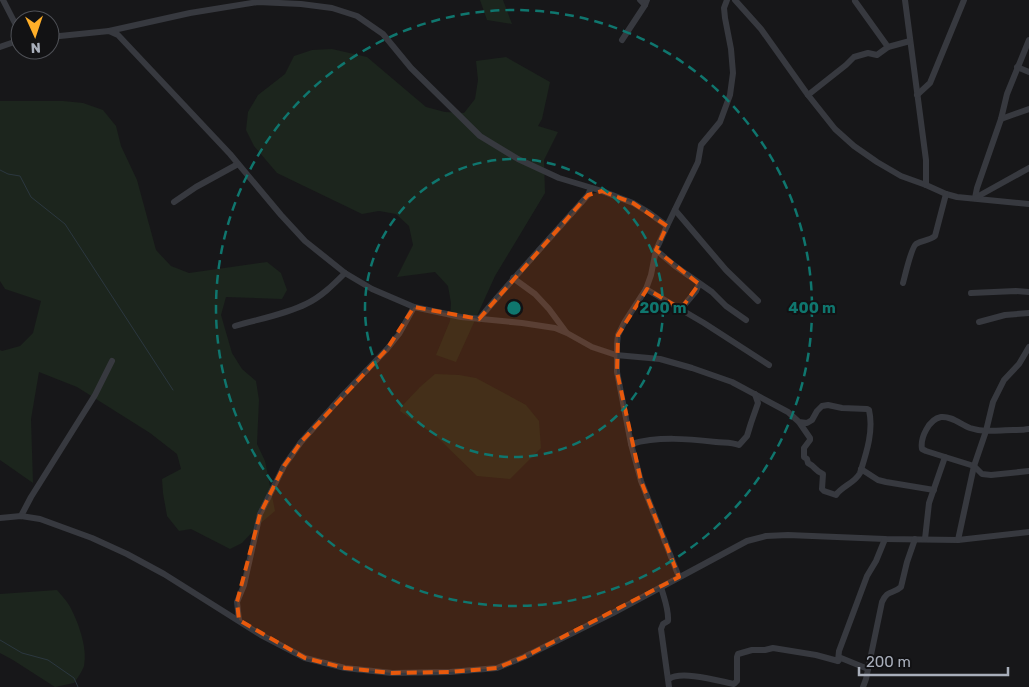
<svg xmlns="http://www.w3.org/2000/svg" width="1029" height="687" font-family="Rubik,sans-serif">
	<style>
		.green { fill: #1c251d }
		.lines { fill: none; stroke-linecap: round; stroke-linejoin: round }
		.stream { stroke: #2b373f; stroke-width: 1 }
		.minor { stroke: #37393f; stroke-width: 6 }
		.marked { fill: #e8590c; fill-opacity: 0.2; stroke: #e8590c; stroke-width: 4; stroke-dasharray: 10 6; stroke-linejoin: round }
		.ring { fill: none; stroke: #0f766e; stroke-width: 2.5; stroke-dasharray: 9 6 }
		.centre { fill: #0f766e; stroke: #121214; stroke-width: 2.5 }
		.ring-label { font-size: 15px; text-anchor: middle; font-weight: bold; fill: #0f766e; stroke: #121214; stroke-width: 4; stroke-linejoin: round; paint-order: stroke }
	</style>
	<rect width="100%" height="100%" fill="#171719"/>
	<g class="green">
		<path d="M480,0h23l9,24 -25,-4z"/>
		<path d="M332,49l35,8 59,50 19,5 19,1 11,-14 3,-19 -2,-19 30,-4 44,25 -8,37 -4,7 20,6 -14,28 1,33 -50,83 -39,86 -20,-7 14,-34 1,-18 -3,-17 -13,-14 -38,5 16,-32 -4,-19 -13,-12 -17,-3 -17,3 -85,-41 -23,-27 -8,-16 2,-18 10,-17 27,-21 9,-18 18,-6z"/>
		<path d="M0,101h63l20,2 20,7 13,16 5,20 16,34 19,70 15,16 18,7 78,-11 14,11 6,17 -5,9 -56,-2 -5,18 11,38 10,16 14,12 3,19 -2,44 8,17 10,50 -13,11 -20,21 -12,6 -39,-20 -12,2 -12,-15 -4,-23 -1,-14 19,-10 -4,-15 -27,-21 -73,-46 -38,-15 -8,47 2,64 -33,-23v-110l2,1 18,-5 13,-13 8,-32 -36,-12 -5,-8z"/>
		<path d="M435,374l24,1 17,3 50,27 13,16 2,27 -31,31 -33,-3 -41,-40 -36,-25 1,-4 19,-20z"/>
		<path d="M57,590c4,5 9,10 12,15 9,16 19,43 15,61 -2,6 -6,11 -10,17l-19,4 -42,-27 -13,-7v-59z"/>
	</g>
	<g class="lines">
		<g class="stream">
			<path d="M0,170l8,4 12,2 11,21 34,27 108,166"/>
			<path d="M0,640l22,13 26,7 26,18 4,9"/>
		</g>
		<g class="minor">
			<path d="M3,0l17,33"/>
			<path d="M640,0l5,5 2,-5"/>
			<path d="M735,0l26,29 47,66 27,34 19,17 23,16 24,14 25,9 20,9 11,3 72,7"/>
			<path d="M905,0l21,160v25"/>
			<path d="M855,1l33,46"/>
			<path d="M109,31l81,-18 68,-11 43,2 31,4 25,8 26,18 28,34 69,68 38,23 41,19 43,13 31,12 15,9 19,14"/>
			<path d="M50,37l59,-6 9,4 112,119 51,61 24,26 40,32 27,16 42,18 47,10 61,6 33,5 12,5 25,14 24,8 44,4 32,9 40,14 56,30 11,10 11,16v2l-6,8v9l3,2 1,4c8,4 7,8 15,11l-1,15 2,2 12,4c6,-9 19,-12 24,-22 6,-19 14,-42 9,-63l-2,-1 -25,-1 -14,-3 -6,1 -5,5 -5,9 -5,3 -8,-1"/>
			<path d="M622,40l23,-35"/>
			<path d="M0,47l20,-7"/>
			<path d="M1017,67l12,5"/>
			<path d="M808,95l38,-30 8,-8 14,-4 9,2 11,-8 22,-6"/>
			<path d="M917,95l13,-12 34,-83"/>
			<path d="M1001,119l28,-10"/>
			<path d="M975,198l2,-10 24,-69 6,-25 22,-54"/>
			<path d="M975,198l54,-30"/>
			<path d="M174,202l22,-15 42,-23"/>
			<path d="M675,210l51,60 32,31"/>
			<path d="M656,250l19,16 37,26 14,14 20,14"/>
			<path d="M513,278l22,16 14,15 17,23"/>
			<path d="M903,283c2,-7 8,-35 13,-39 6,-4 13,-3 19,-8l11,-42"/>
			<path d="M646,289l58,34 65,42"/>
			<path d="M971,293l45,-2 13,1"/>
			<path d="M681,309l15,-18 3,-7"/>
			<path d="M479,319c35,-42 73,-83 109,-124l3,-7"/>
			<path d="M979,322l26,-7 24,-2"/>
			<path d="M235,326c23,-7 49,-11 71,-22 15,-7 27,-19 39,-31"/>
			<path d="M631,444c28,-8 57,-5 85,-2 8,1 15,0 23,3l8,-9 4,-13 7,-20 -3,-9"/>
			<path d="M945,457l-19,-6 -4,-2c-2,-11 7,-30 19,-32 11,-1 19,7 29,11 14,5 29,2 43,2 6,0 11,0 16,-1"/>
			<path d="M861,469l17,11 8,2 48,8"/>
			<path d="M21,516l10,-19 64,-102 17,-34"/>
			<path d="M0,518l21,-2 19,3 52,19 35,16 37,20 97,61 44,23 40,10 47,5 58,-1 47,-4 27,-11 89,-44 134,-72 19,-5 22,-1 97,4 73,1 71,-8"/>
			<path d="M925,539l4,-36 16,-46 29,9 8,8 9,1 38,-4"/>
			<path d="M958,540l16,-74 12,-35 7,-29 11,-22 15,-16 10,-17"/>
			<path d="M679,577l-38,-96 -10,-37 -14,-72v-28l1,-9 6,-12 22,-34 5,-14 5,-25 11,-24 31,-64 3,-17 19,-23 10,-27 3,-22 -2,-24 -6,-31 -1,-10 3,-8"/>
			<path d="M661,587c3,11 8,23 7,34l-5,3 -2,5 8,58"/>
			<path d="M239,620l-2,-18 7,-17 16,-71 24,-48 17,-24 42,-47 44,-46 12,-15 15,-27"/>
			<path d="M838,661l3,-3 27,11"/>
			<path d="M669,679c12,-9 50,2 65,5l3,-3v-24l1,-3 14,-4h13l8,-2 43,7 22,6 1,-10 28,-75 9,-15 9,-22"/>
			<path d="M863,687l3,-8 16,-77c6,-13 10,-7 19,-15l6,-25 8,-23"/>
		</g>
	</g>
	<path class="marked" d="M602,191l31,12 34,23 -11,24 43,34 -18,25 -34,-20 -29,46 -1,37 24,109 38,96 -155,80 -27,11 -47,4 -58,1 -47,-5 -40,-10 -66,-38 -2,-18 23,-88 24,-48 17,-24 86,-93 27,-42 65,12 109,-124z"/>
	<g class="ring">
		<circle cx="514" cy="308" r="149"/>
		<circle cx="514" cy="308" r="298"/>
	</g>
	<circle cx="514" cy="308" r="8" class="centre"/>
	<g class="ring-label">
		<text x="663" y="313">200 m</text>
		<text x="812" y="313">400 m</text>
	</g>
	<g transform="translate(35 35) rotate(177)"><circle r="24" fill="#121214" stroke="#4e5056"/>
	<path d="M0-4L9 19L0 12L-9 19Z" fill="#ffaf29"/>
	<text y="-8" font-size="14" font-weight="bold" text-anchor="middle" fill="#a8aeba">N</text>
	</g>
	<path d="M859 667v8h149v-8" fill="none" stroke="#a8aeba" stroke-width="2.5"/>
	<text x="866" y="667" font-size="15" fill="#a8aeba" stroke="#121214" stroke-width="4" paint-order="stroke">200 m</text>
</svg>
